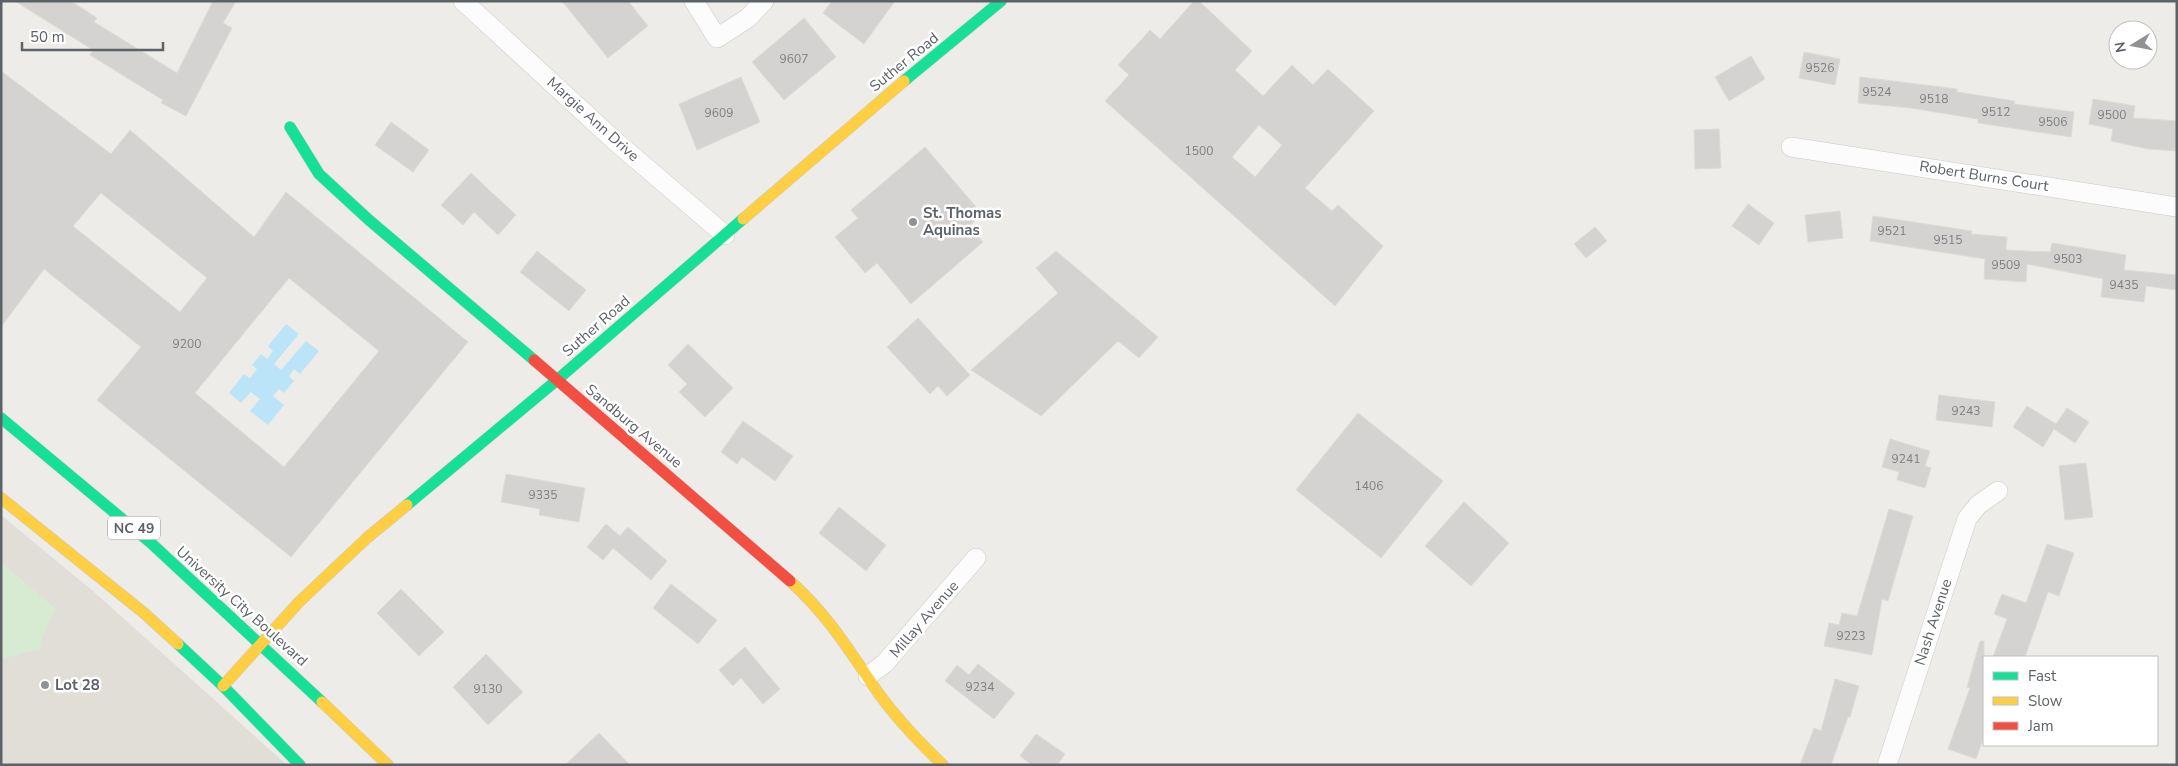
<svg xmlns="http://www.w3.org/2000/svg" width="2178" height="766" font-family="'Nunito Sans',sans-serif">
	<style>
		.education { fill: #e1ded8 }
		.green { fill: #d6ebd2 }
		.water { fill: #bce4f8 }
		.building { fill: #d5d3d1; stroke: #dedbd7; fill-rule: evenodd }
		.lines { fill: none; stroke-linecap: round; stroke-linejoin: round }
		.street-casing { stroke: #c9c9c9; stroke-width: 20 }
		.fast-casing { stroke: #cacaca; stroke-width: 12 }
		.slow-casing { stroke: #cacaca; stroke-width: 12 }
		.jam-casing { stroke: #cacaca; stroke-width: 12 }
		.street { stroke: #fcfcfc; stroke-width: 19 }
		.fast { stroke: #16e098; stroke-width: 11 }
		.slow { stroke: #ffcf43; stroke-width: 11 }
		.jam { stroke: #f24e42; stroke-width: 11 }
		.poi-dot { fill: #909294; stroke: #fff; stroke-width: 2 }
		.labels { text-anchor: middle; stroke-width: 5; stroke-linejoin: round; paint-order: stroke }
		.number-label { font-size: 12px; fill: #7c8082 }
		.shield { fill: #fff; stroke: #8e9195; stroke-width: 1 }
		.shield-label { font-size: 14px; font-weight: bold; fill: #5d6267 }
		.street-label { font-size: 15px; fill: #5d6267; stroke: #fff }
		.poi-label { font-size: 15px; font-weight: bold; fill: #5d6267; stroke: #fff; text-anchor: start }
	</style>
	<rect width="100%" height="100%" fill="#eeece8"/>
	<path class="education" d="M1,515l92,76 194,174h-286z"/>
	<path class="green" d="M1,562l55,47 -14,29 -2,11 -39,10z"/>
	<path class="water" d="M286,324l13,10 -25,30 7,6 25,-29 13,10 -19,23 -6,-5 -5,7 5,5 -10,12 -5,-4 -6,7 11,9 -16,20 -18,-14 10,-12 -9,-7 -10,11 -12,-10 15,-19 6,4 7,-9 -5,-4 9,-11 6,5 6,-8 -5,-5z"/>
	<g class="building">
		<path d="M15,1h56l26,17 -3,4 83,51 36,-72h23l-13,22 9,5 -46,88 -25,-13 2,-3 -73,-45 3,-5z"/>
		<path d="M562,1h66l20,25 -40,32z"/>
		<path d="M832,1h63l-31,43 -41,-31z"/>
		<path d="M1194,1h5l53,50 -17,19 28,26 29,-31 21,20 15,-16 46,42 -69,77 27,23 6,-6 45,41 -48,60 -230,-205 24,-26 -11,-10 32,-35 10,9zM1259,125l23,20 -27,32 -23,-20z"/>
		<path d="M804,18l32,39 -52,43 -32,-38z"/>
		<path d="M1804,52l36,7 -5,26 -36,-7z"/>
		<path d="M1751,56l14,23 -36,22 -14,-24z"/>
		<path d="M1,71l110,83 19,-24 124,107 32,-45 182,150 -177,215 -194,-157 44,-53 -97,-78 -43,58zM101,193l106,85 -27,34 -107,-86zM289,278l90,73 -95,116 -89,-74z"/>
		<path d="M741,77l19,45 -63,28 -18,-46z"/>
		<path d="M1860,77l97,12v3l58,9 -1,3 60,8 -3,25 -93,-14v-4l-67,-11 -53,-5z"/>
		<path d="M2093,99l42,7 -2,12 44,3v30l-29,-2 -37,-8 2,-12 -24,-5z"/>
		<path d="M391,122l38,28 -16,22 -38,-27z"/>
		<path d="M1719,129l2,39 -26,1 -1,-39z"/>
		<path d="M925,147l57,67 -13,12 14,16 -72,62 -34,-41 -12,10 -30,-36 23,-19 -7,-8z"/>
		<path d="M471,173l45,42 -18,20 -24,-23 -11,13 -22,-20z"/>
		<path d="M1748,204l26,19 -15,22 -27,-19z"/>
		<path d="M1840,211l3,27 -35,4 -3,-27z"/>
		<path d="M1873,216l99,15 -1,3 36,3 -1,13 44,2 2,-9 74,12 -2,15 53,5v15l-31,-4 -2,16 -43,-5 2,-18 -76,-15 -1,18 -42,-3 1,-20 -115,-18z"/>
		<path d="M1595,227l12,14 -21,17 -12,-14z"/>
		<path d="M537,251l49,39 -17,21 -49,-39z"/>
		<path d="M1056,251l102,86 -19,21 -21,-17 -77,75 -70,-46 87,-77 -22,-25z"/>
		<path d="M918,318l52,57 -23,21 -9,-10 -8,8 -43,-47z"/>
		<path d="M688,344l45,44 -28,29 -26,-25 8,-8 -19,-19z"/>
		<path d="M1939,395l56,7 -3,25 -56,-7z"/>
		<path d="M2027,406l29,18 11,-16 22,14 -14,21 -21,-14 -11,18 -30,-20z"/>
		<path d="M1358,413l85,68 -62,77 -85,-68z"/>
		<path d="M743,421l50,35 -18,25 -33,-24 -5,7 -16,-12z"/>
		<path d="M1890,439l40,12 -5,15 6,2 -6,20 -28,-8 2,-8 -17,-5z"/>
		<path d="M2086,463l7,54 -28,3 -6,-54z"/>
		<path d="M506,474l79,14 -6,34 -40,-7 1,-6 -39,-7z"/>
		<path d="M1464,502l45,41 -38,43 -46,-40z"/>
		<path d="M839,507l47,38 -20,26 -47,-38z"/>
		<path d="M1889,509l24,7 -25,85 -6,-2 -10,56 -48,-9 5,-23 10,2 3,-12 15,3z"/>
		<path d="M606,524l14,12 8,-9 39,34 -16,19 -38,-32 -10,12 -16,-13z"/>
		<path d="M2047,544l27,9 -15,43 -11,-4 -23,65h-32l14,-38 -13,-5 8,-20 24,9z"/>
		<path d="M671,584l46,36 -19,24 -45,-36z"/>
		<path d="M401,589l43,43 -25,24 -42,-43z"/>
		<path d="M1980,641h4v95l-8,23 -28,-10 22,-61 -3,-1z"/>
		<path d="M745,647l35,42 -17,15 -22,-26 -8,8 -14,-16z"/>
		<path d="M486,654l37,38 -35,33 -35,-38z"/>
		<path d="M978,664l37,29 -21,26 -49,-38 12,-16 12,10z"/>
		<path d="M1835,679l24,7 -9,31h-2l-17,48h-31l14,-37 7,3z"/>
		<path d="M599,733l31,32h-65z"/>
		<path d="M1036,734l29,20 -8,11h-25l-12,-9z"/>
	</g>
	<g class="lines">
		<g class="street-casing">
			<g id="street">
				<path d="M463,1l152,140 110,94"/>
				<path d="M694,1l23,37 31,-20 16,-17"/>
				<path d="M1791,147l386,60"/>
				<path d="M868,676l17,-13 91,-105"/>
				<path d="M1887,765l80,-246 11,-14 20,-14"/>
			</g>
		</g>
		<g class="fast-casing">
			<g id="fast">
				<path d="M904,81l97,-80"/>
				<path d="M290,127l29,47 50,46 165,140"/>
				<path d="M1,418l150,125 171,159"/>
				<path d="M407,505l150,-125 186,-161"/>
				<path d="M178,644l45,42 77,79"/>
			</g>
		</g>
		<g class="slow-casing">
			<g id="slow">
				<path d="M743,219l161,-138"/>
				<path d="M1,498l143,115 34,31"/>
				<path d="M790,581c39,35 60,71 89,113 19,26 41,49 64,71"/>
				<path d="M223,686l76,-84 69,-65 39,-32"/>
				<path d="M322,702l66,63"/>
			</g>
		</g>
		<g class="jam-casing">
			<path id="jam" d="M534,360l256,221"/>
		</g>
		<use href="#street" class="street"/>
		<use href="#fast" class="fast"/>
		<use href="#slow" class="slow"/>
		<use href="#jam" class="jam"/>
	</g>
	<g class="poi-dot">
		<circle cx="913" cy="222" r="5"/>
		<circle cx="45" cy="685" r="5"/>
	</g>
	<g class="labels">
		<g class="number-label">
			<text x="794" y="63">9607</text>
			<text x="1820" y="72">9526</text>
			<text x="1877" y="96">9524</text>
			<text x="1934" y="103">9518</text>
			<text x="1996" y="116">9512</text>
			<text x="719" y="117">9609</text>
			<text x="2112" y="119">9500</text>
			<text x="2053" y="126">9506</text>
			<text x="1199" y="155">1500</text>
			<text x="1892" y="235">9521</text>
			<text x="1948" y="244">9515</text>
			<text x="2068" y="263">9503</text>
			<text x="2006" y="269">9509</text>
			<text x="2124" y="289">9435</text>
			<text x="187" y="348">9200</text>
			<text x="1966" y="415">9243</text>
			<text x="1906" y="463">9241</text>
			<text x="1369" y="490">1406</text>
			<text x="543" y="499">9335</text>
			<text x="1851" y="640">9223</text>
			<text x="980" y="691">9234</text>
			<text x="488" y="693">9130</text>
		</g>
		<rect class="shield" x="108" y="516.5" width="52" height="23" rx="4"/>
		<g class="shield-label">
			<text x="134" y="533">NC 49</text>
		</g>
		<g class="street-label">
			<text transform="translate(904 62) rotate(-39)" y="5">Suther Road</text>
			<text transform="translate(593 119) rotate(42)" y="5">Margie Ann Drive</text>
			<text transform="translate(1984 176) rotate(9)" y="5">Robert Burns Court</text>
			<text transform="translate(596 326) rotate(-41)" y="5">Suther Road</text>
			<text transform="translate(634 426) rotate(40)" y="5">Sandburg Avenue</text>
			<text transform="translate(242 606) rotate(42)" y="5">University City Boulevard</text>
			<text transform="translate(924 619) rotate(-49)" y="5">Millay Avenue</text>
			<text transform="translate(1933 622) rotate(-72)" y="5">Nash Avenue</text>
		</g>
		<g class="poi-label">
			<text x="923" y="218">St. Thomas<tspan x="923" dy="17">Aquinas</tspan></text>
			<text x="55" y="690">Lot 28</text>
		</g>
	</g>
	<rect width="2178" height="766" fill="none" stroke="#5d6267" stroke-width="5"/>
	<rect x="1983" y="656" width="175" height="90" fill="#ffffff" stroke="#bec0c2"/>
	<rect x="1993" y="672" width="25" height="8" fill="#16e098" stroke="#bec0c2"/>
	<text x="2028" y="681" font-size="15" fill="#5d6267">Fast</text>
	<rect x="1993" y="697" width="25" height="8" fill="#ffcf43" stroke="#bec0c2"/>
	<text x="2028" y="706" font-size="15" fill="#5d6267">Slow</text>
	<rect x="1993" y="722" width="25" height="8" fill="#f24e42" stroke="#bec0c2"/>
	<text x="2028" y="731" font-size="15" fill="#5d6267">Jam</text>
	<g transform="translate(2133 45) rotate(260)"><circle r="24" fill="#ffffff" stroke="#bec0c2"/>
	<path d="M0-4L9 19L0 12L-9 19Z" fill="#909294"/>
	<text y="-8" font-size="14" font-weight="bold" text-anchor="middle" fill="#5d6267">N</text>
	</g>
	<path d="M22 42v8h141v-8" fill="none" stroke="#5d6267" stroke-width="2.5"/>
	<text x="30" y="42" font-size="15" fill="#5d6267" stroke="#ffffff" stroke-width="4" paint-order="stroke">50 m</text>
</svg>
